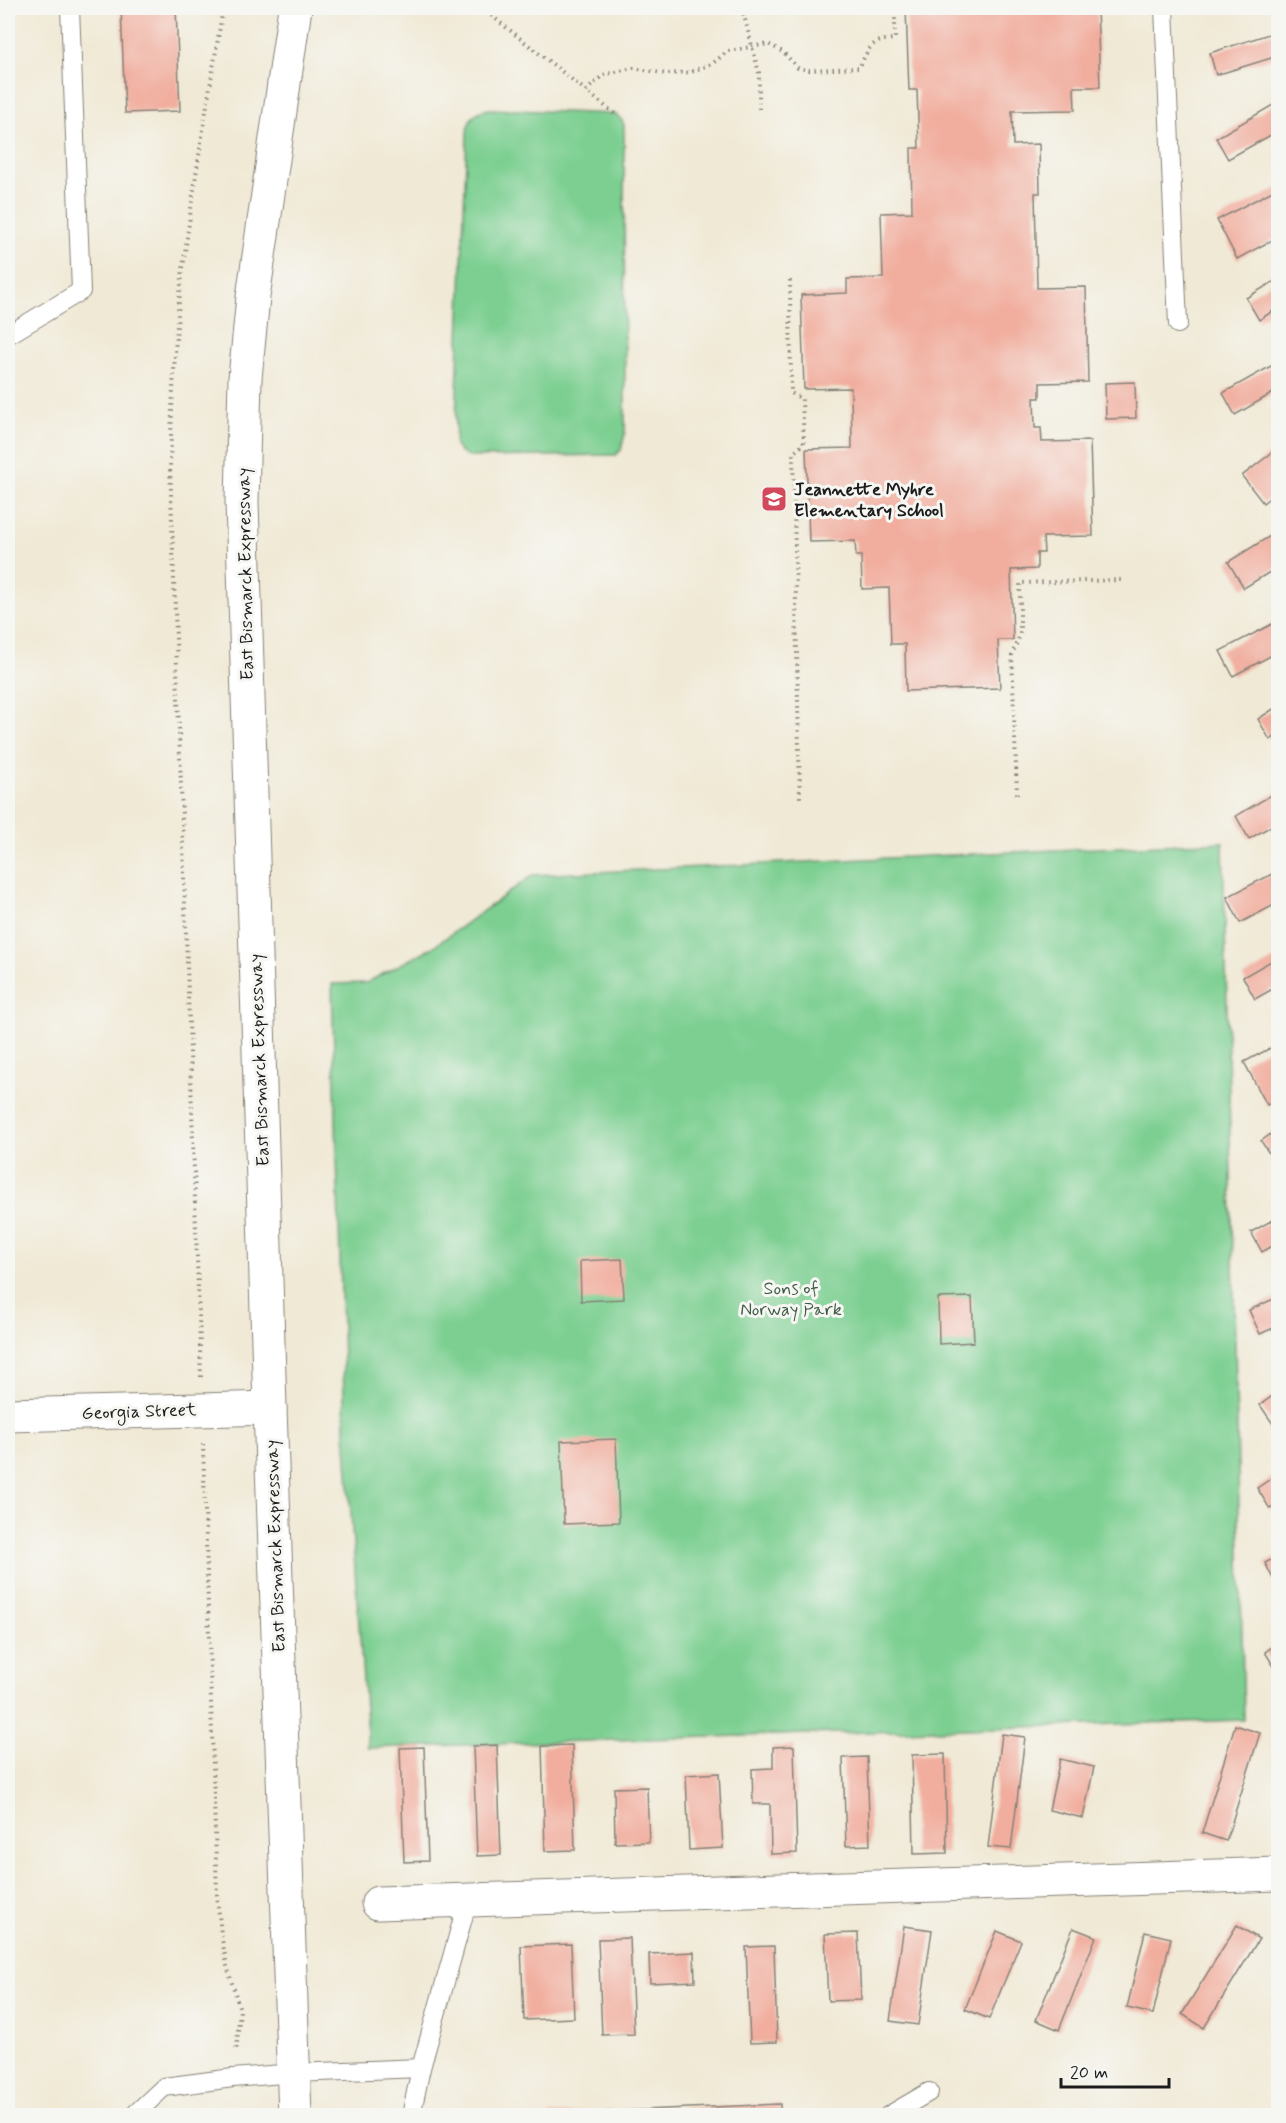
<svg xmlns="http://www.w3.org/2000/svg" width="1286" height="2123" font-family="Mynerve,sans-serif">
	<style>
		.green { fill: #7ccf91; stroke: #4c7656; stroke-width: 1.5 }
		.building { fill: #f1ad9e }
		.lines { fill: none; stroke-linecap: round; stroke-linejoin: round }
		.service-casing { stroke: #868278; stroke-width: 20 }
		.minor-casing { stroke: #868278; stroke-width: 35 }
		.primary-casing { stroke: #868278; stroke-width: 35 }
		.path { stroke: #868278; stroke-width: 4; stroke-dasharray: 1.5 4.5; stroke-linecap: butt }
		.service { stroke: #fff; stroke-width: 18 }
		.minor { stroke: #fff; stroke-width: 33 }
		.primary { stroke: #fff; stroke-width: 33 }
		.labels { text-anchor: middle; stroke-width: 6; stroke-linejoin: round; paint-order: stroke }
		.poi-label { font-size: 18px; font-weight: bold; fill: #1c1c1c; stroke: #f6f6f2; text-anchor: start }
		.street-label { font-size: 18px; fill: #1c1c1c; stroke: #f6f6f2 }
		.park-label { font-size: 18px; fill: #3e5b45; stroke: #f6f6f2 }
	</style>
	<rect width="100%" height="100%" fill="#f6f6f2"/>
	<filter id="ink" filterUnits="userSpaceOnUse"><feTurbulence type="fractalNoise" baseFrequency=".0167" numOctaves="2"/><feDisplacementMap in="SourceGraphic" scale="12" xChannelSelector="R" yChannelSelector="G"/><feConvolveMatrix kernelMatrix="1 2 1 2 8 2 1 2 1" color-interpolation-filters="sRGB"/></filter>
	<filter id="wash" filterUnits="userSpaceOnUse"><feTurbulence type="fractalNoise" baseFrequency=".008" numOctaves="4" result="noise"/><feDisplacementMap in="SourceGraphic" scale="24" xChannelSelector="R" yChannelSelector="G"/><feGaussianBlur stdDeviation="1.35" result="paint"/><feColorMatrix in="noise" values="0 0 0 0 0 0 0 0 0 0 0 0 0 0 0 0 0 1.4 0 .05"/><feComposite in="paint" operator="in"/></filter>
	<g filter="url(#wash)">
		<rect width="100%" height="100%" fill="#f0e9d5"/>
		<g class="green">
			<path d="M490,109l125,5 6,5 3,6 1,308 -4,17 -5,5 -146,2 -9,-4 -6,-7 12,-313c2,-15 7,-22 23,-24z"/>
			<path d="M1223,842l21,878 -876,28 -23,-316 -13,-448 34,-1 67,-36 100,-72z"/>
		</g>
		<g id="blocks">
			<g class="building">
				<path d="M121,8h55l4,103 -55,2z"/>
				<path d="M906,8h191l3,79h-26l1,23 -63,1 1,34 26,-1 1,49h-5l2,95 49,-1 2,95 -48,1v15h-6l1,30h6l1,14 48,-1 3,95 -50,1 1,16h-7v16l-26,1 2,70h-15l2,48 -94,3 -1,-47h-14l-2,-56 -27,1 -1,-33h-5l-1,-15 -46,1 -3,-93 46,-1 -1,-60 -47,1 -3,-94 46,-2v-14l36,-1 -2,-65 31,-1 -1,-64h8l-2,-58h-8z"/>
				<path d="M1278,31v25l-62,19 -6,-22z"/>
				<path d="M1278,102v29l-50,28 -12,-21z"/>
				<path d="M1278,188v49l-41,22 -20,-39z"/>
				<path d="M1278,279v29l-19,12 -13,-22z"/>
				<path d="M1278,362v28l-43,25 -12,-22z"/>
				<path d="M1135,382l1,36 -30,1 -1,-36z"/>
				<path d="M1278,448v43l-15,12 -21,-27z"/>
				<path d="M1278,531v36l-34,21 -16,-26z"/>
				<path d="M1278,621v31l-45,24 -13,-25z"/>
				<path d="M1278,706v29l-8,5 -12,-21z"/>
				<path d="M1278,791v31l-29,17 -13,-23z"/>
				<path d="M1278,871v32l-38,20 -13,-26z"/>
				<path d="M1278,957v29l-23,13 -12,-22z"/>
				<path d="M1278,1044v55l-11,6 -23,-43z"/>
				<path d="M1278,1129v34l-2,1 -15,-23z"/>
				<path d="M1278,1217v26l-16,9 -11,-20z"/>
				<path d="M622,1259l2,40 -43,2 -1,-40z"/>
				<path d="M972,1297l2,45 -35,2 -1,-46z"/>
				<path d="M1278,1297v29l-18,8 -11,-24z"/>
				<path d="M1278,1392v28l-5,4 -13,-19z"/>
				<path d="M616,1439l3,83 -55,2 -3,-83z"/>
				<path d="M1278,1474v30l-8,5 -13,-21z"/>
				<path d="M1278,1556v32l-13,-25z"/>
				<path d="M1278,1643v30l-13,-21z"/>
				<path d="M1235,1725l25,8 -34,108 -24,-8z"/>
				<path d="M1002,1734l23,3 -14,112 -23,-2z"/>
				<path d="M497,1745l4,110 -24,1 -4,-110z"/>
				<path d="M572,1745l3,105 -30,1 -3,-105z"/>
				<path d="M794,1746l3,107 -26,1 -1,-50h-17l-1,-35 21,-1v-21z"/>
				<path d="M424,1747l4,114 -24,1 -4,-114z"/>
				<path d="M945,1754l2,99 -33,1 -2,-99z"/>
				<path d="M867,1757l3,88 -24,1 -3,-88z"/>
				<path d="M1060,1759l34,8 -11,51 -34,-8z"/>
				<path d="M719,1773l4,75 -34,2 -3,-75z"/>
				<path d="M647,1787l2,55 -34,1 -1,-55z"/>
				<path d="M1237,1925l22,14 -55,89 -22,-14z"/>
				<path d="M904,1926l28,4 -14,95 -28,-4z"/>
				<path d="M1073,1928l23,9 -37,93 -23,-10z"/>
				<path d="M997,1931l24,10 -32,78 -24,-10z"/>
				<path d="M1145,1932l26,6 -18,76 -26,-6z"/>
				<path d="M858,1933l3,67 -33,1 -3,-67z"/>
				<path d="M630,1938l4,96 -32,1 -4,-96z"/>
				<path d="M571,1944l3,74 -50,2 -3,-74z"/>
				<path d="M774,1946l3,96 -27,1 -4,-96z"/>
				<path d="M694,1952l1,29 -45,2 -1,-29z"/>
				<path d="M780,2104v12h-231v-2z"/>
			</g>
		</g>
	</g>
	<g filter="url(#ink)">
		<use href="#blocks" fill-opacity="0" stroke="#868278" stroke-width="1.5"/>
		<g class="lines">
			<g class="service-casing">
				<g id="service">
					<path d="M1164,8l14,316"/>
					<path d="M8,335l73,-44 -11,-283"/>
					<path d="M133,2116l31,-29 69,-9 61,-5 127,-5"/>
					<path d="M411,2116l10,-48 47,-168"/>
					<path d="M888,2116l41,-24"/>
				</g>
			</g>
			<g class="minor-casing">
				<g id="minor">
					<path d="M8,1415l262,-7"/>
					<path d="M378,1903l900,-29"/>
				</g>
			</g>
			<g class="primary-casing">
				<path id="primary" d="M295,2116l-25,-708 -28,-906 3,-124 8,-81 42,-289"/>
			</g>
			<g class="path">
				<path d="M482,8l133,106"/>
				<path d="M742,8l17,65v36"/>
				<path d="M586,91l17,-16 30,-7 34,6 24,-2 22,-9 15,-12 40,-7 15,8 15,16 11,2 50,-2c10,-20 11,-28 36,-29v-31"/>
				<path d="M790,280l1,113 11,6 2,45 -11,9 7,348"/>
				<path d="M1017,794l-5,-140 8,-19v-52l101,-3"/>
				<path d="M201,1377l-31,-915c2,-53 4,-106 9,-160 11,-98 28,-197 44,-294"/>
				<path d="M203,1444l14,451 4,39 6,32 13,44 -4,42"/>
				<path d="M229,2116l1,-9"/>
			</g>
			<use href="#service" class="service"/>
			<use href="#minor" class="minor"/>
			<use href="#primary" class="primary"/>
		</g>
	</g>
	<defs>
		<g id="school-square" transform="scale(1.35)"><rect x="-9" y="-9" width="18" height="18" rx="4" fill="#d1495b" stroke="#f6f6f2"/><path d="M0-5L7-2L0 1L-7-2ZM-4 1L0 2.5L4 1V4Q0 6-4 4Z" fill="#fff"/></g>
	</defs>
	<g fill-rule="evenodd">
		<use href="#school-square" x="774" y="499"/>
	</g>
	<g class="labels">
		<g class="poi-label">
			<text x="794" y="495">Jeannette Myhre<tspan x="794" dy="21">Elementary School</tspan></text>
		</g>
		<g class="street-label">
			<text transform="translate(245 574) rotate(-91)" y="6">East Bismarck Expressway</text>
			<text transform="translate(259 1060) rotate(-92)" y="6">East Bismarck Expressway</text>
			<text transform="translate(139 1411) rotate(-2)" y="6">Georgia Street</text>
			<text transform="translate(275 1546) rotate(-92)" y="6">East Bismarck Expressway</text>
		</g>
		<g class="park-label">
			<text x="791" y="1294">Sons of<tspan x="791" dy="21">Norway Park</tspan></text>
		</g>
	</g>
	<rect width="1286" height="2123" fill="none" stroke="#f6f6f2" stroke-width="30"/>
	<path d="M1061 2078v9h108v-9" fill="none" stroke="#1c1c1c" stroke-width="3"/>
	<text x="1070" y="2078" font-size="18" fill="#1c1c1c" stroke="#f6f6f2" stroke-width="4.5" paint-order="stroke">20 m</text>
</svg>
